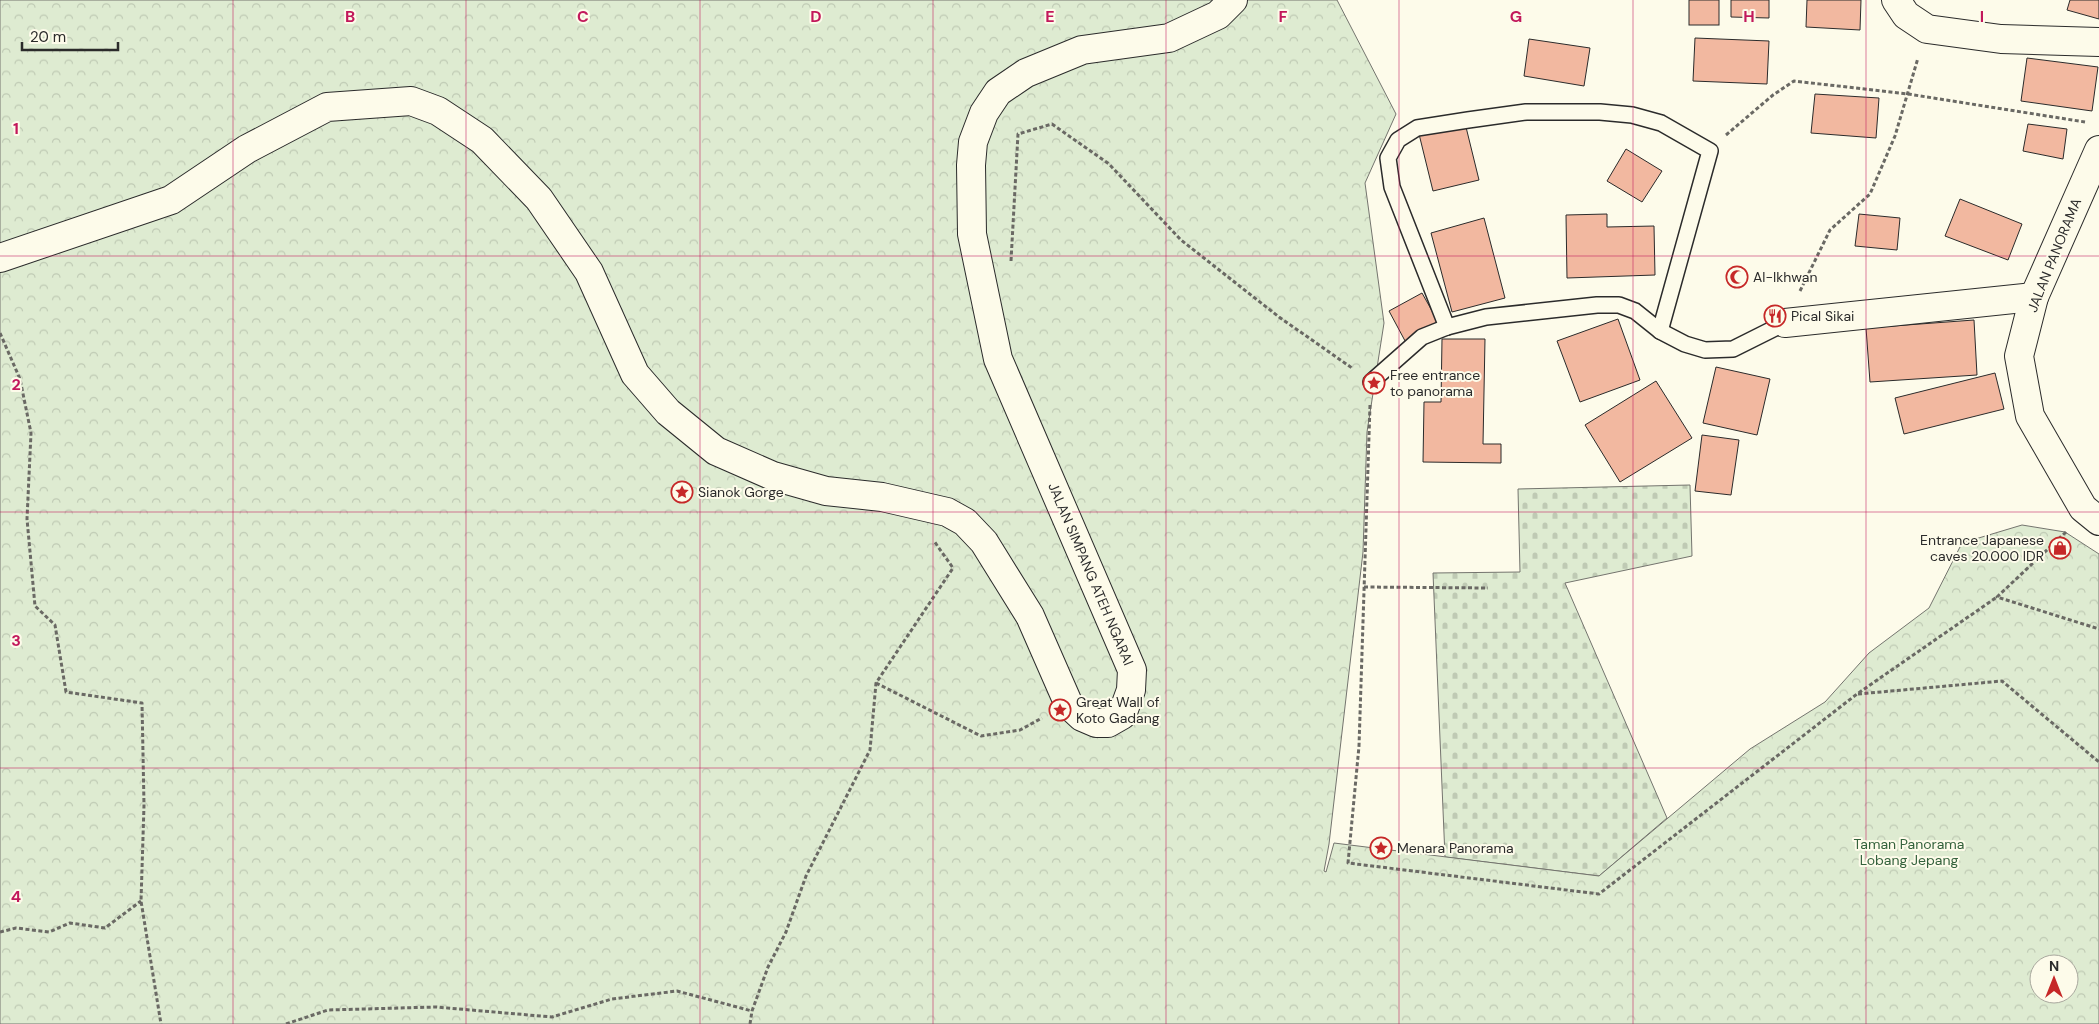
<svg xmlns="http://www.w3.org/2000/svg" width="2099" height="1024" font-family="'DM Sans',sans-serif">
	<style>
		.cemetery { fill: url(#cemetery-stones); stroke: #74746e }
		.park { fill: url(#park-crowns); stroke: #74746e; fill-rule: evenodd }
		.building { fill: #f2b8a0; stroke: #2b2b2b }
		.lines { fill: none; stroke-linecap: round; stroke-linejoin: round }
		.service-casing { stroke: #2b2b2b; stroke-width: 18 }
		.minor-casing { stroke: #2b2b2b; stroke-width: 30 }
		.secondary-casing { stroke: #2b2b2b; stroke-width: 30 }
		.path { stroke: #6a6964; stroke-width: 3; stroke-dasharray: 4 2.5; stroke-linecap: butt }
		.service { stroke: #fdfbea; stroke-width: 15 }
		.minor { stroke: #fdfbea; stroke-width: 28 }
		.secondary { stroke: #fdfbea; stroke-width: 28 }
		.grid { fill: none; stroke: #c2185b; stroke-width: 1; stroke-opacity: 0.55 }
		.labels { text-anchor: middle; stroke-width: 4; stroke-linejoin: round; paint-order: stroke }
		.street-label { font-size: 14px; fill: #2b2b2b; stroke: #fdfbea }
		.poi-label { font-size: 14px; fill: #2b2b2b; stroke: #fdfbea; text-anchor: start }
		.park-label { font-size: 14px; fill: #34623c; stroke: #fdfbea }
		.grid-label { font-size: 16px; text-anchor: middle; font-weight: bold; fill: #c2185b; stroke: #fdfbea; stroke-width: 4; stroke-linejoin: round; paint-order: stroke }
	</style>
	<defs>
		<pattern id="cemetery-stones" width="16" height="16" patternUnits="userSpaceOnUse" patternTransform="scale(1.25)"><rect width="16" height="16" fill="#deebd1"/><path d="M2 7V4a2 2 0 0 1 4 0v3zM10 15v-3a2 2 0 0 1 4 0v3z" fill="#bfcab4"/></pattern>
		<pattern id="park-crowns" width="20" height="18" patternUnits="userSpaceOnUse" patternTransform="scale(1.25)"><rect width="20" height="18" fill="#deebd1"/><path d="M2 6a3 3 0 1 1 6 0M12 15a3 3 0 1 1 6 0" fill="none" stroke="#bfcab4"/></pattern>
	</defs>
	<rect width="100%" height="100%" fill="#fdfbea"/>
	<path class="cemetery" d="M1690,485l2,71 -127,27 102,235 -68,58 -154,-19 -12,-284 87,-1 -2,-83z"/>
	<path class="park" d="M0,0h1337l59,114 -31,69 19,140 -17,109 -4,120 -34,292 -5,27 2,1 8,-29 265,33 151,-127 75,-47 44,-49 60,-45 33,-65 60,-18 43,7 34,22v470h-2099zM2039,964h30v30h-30z"/>
	<g class="building">
		<rect x="1689" y="0" width="30" height="25"/>
		<path d="M1731,0h38v18l-38,-1z"/>
		<path d="M1807,0h54l-1,30 -54,-3z"/>
		<path d="M2070,0h29v19l-32,-9z"/>
		<path d="M1695,38l74,3 -2,43 -74,-3z"/>
		<path d="M1529,39l61,9 -6,38 -60,-10z"/>
		<path d="M2027,58l71,9 -6,44 -71,-10z"/>
		<path d="M1815,94l64,4 -3,40 -65,-5z"/>
		<path d="M1465,123l14,57 -46,11 -14,-57z"/>
		<path d="M2028,124l39,5 -4,30 -40,-8z"/>
		<path d="M1626,149l36,22 -20,31 -35,-21z"/>
		<path d="M1960,199l62,25 -14,36 -63,-24z"/>
		<path d="M1607,214v13l47,-1 1,49 -88,3 -1,-63z"/>
		<path d="M1859,214l41,4 -3,32 -42,-4z"/>
		<path d="M1484,218l21,80 -53,14 -21,-79z"/>
		<path d="M1422,293l23,41 -34,18 -22,-41z"/>
		<path d="M1618,319l22,61 -60,22 -23,-61z"/>
		<path d="M1974,320l3,55 -107,7 -4,-54z"/>
		<path d="M1442,339h43l-2,105h18v19l-78,-1 1,-60h17z"/>
		<path d="M1716,367l54,12 -13,56 -54,-12z"/>
		<path d="M1995,373l9,36 -100,25 -9,-36z"/>
		<path d="M1656,381l36,57 -72,44 -35,-57z"/>
		<path d="M1702,435l37,5 -8,55 -36,-4z"/>
	</g>
	<g class="lines">
		<g class="service-casing">
			<g id="service">
				<path d="M1447,327l-55,-140 -4,-29 10,-18 19,-12 51,-8 58,-8h74l32,3 29,8 49,28 -50,180"/>
				<path d="M1371,382l51,-45 25,-10 39,-10 111,-12h22l16,6 25,20 25,13 20,6 28,-1 52,-26"/>
			</g>
		</g>
		<g class="minor-casing">
			<g id="minor">
				<path d="M1896,0l10,15 21,14 74,10 98,3"/>
				<path d="M1785,323l249,-26"/>
			</g>
		</g>
		<g class="secondary-casing">
			<g id="secondary">
				<path d="M2099,150l-65,147 -15,59 11,60 53,92 16,13"/>
				<path d="M0,258l171,-58 76,-51 80,-42 84,-6 27,10 44,29 57,59 50,73 46,102 33,38 48,39 57,25 53,15 56,6 65,15 18,10 19,20 46,74 39,89 13,12 14,6h12l14,-8 9,-25 1,-20 -134,-311 -26,-125 -1,-69 2,-23 11,-29 14,-21 28,-19 56,-23 87,-12 49,-23 15,-15"/>
			</g>
		</g>
		<g class="path">
			<path d="M1726,135l47,-40 21,-14 114,13 177,28"/>
			<path d="M1011,261l7,-127 34,-10 57,40 72,76 98,77 73,51"/>
			<path d="M1800,291l30,-61 40,-36 25,-58 23,-78"/>
			<path d="M0,333l20,46 11,54 -4,86 8,87 20,19 11,67 76,11 2,102 -3,96 20,123"/>
			<path d="M1370,405l-11,341 -11,117 251,31 258,-200 140,-97"/>
			<path d="M2066,532l-69,65 102,32"/>
			<path d="M1364,587l124,1"/>
			<path d="M876,683l105,53 39,-6 22,-12"/>
			<path d="M1858,694l144,-13 97,81"/>
			<path d="M0,932l16,-4 33,4 21,-9 35,5 36,-27"/>
			<path d="M286,1024l42,-14 108,-3 116,10 60,-18 65,-8 75,20"/>
			<path d="M750,1024l2,-13 16,-44 18,-35 20,-56 64,-126 6,-67 77,-115 -19,-27"/>
		</g>
		<use href="#service" class="service"/>
		<use href="#minor" class="minor"/>
		<use href="#secondary" class="secondary"/>
	</g>
	<path class="grid" d="M233,0v1024M466,0v1024M700,0v1024M933,0v1024M1166,0v1024M1399,0v1024M1633,0v1024M1866,0v1024M0,256h2099M0,512h2099M0,768h2099"/>
	<defs>
		<g id="mosque-ring" transform="scale(1.125)"><circle r="9.5" fill="#fdfbea" stroke="#c62828" stroke-width="1.5"/><path d="M3.5-4.9A6 6 0 1 0 3.5 4.9A5 5 0 1 1 3.5-4.9Z" fill="#c62828"/></g>
		<g id="restaurant-ring" transform="scale(1.125)"><circle r="9.5" fill="#fdfbea" stroke="#c62828" stroke-width="1.5"/><path d="M-5-6h1v4h1v-4h1v4h1v-4h1v5L-1.5 .5V6h-2V.5L-5-1ZM5-6V6H3V1.5H1.5Q1.5-4 5-6Z" fill="#c62828"/></g>
		<g id="sight-ring" transform="scale(1.125)"><circle r="9.5" fill="#fdfbea" stroke="#c62828" stroke-width="1.5"/><path d="M0-6L1.8-2.2L6-1.7L2.9 1.2L3.7 5.4L0 3.3L-3.7 5.4L-2.9 1.2L-6-1.7L-1.8-2.2Z" fill="#c62828"/></g>
		<g id="shop-ring" transform="scale(1.125)"><circle r="9.5" fill="#fdfbea" stroke="#c62828" stroke-width="1.5"/><path d="M-5-2.5h2.3a2.7 3.5 0 0 1 5.4 0H5L5.5 6h-11ZM-1.5-2.5h3a1.5 2.3 0 0 0-3 0Z" fill="#c62828"/></g>
	</defs>
	<g fill-rule="evenodd">
		<use href="#mosque-ring" x="1737" y="277"/>
		<use href="#restaurant-ring" x="1775" y="316"/>
		<use href="#sight-ring" x="1374" y="383"/>
		<use href="#sight-ring" x="682" y="492"/>
		<use href="#shop-ring" x="2060" y="548"/>
		<use href="#sight-ring" x="1060" y="710"/>
		<use href="#sight-ring" x="1381" y="848"/>
	</g>
	<g class="labels">
		<g class="street-label">
			<text transform="translate(2054 255) rotate(-68)" y="5">JALAN PANORAMA</text>
			<text transform="translate(1091 574) rotate(67)" y="5">JALAN SIMPANG ATEH NGARAI</text>
		</g>
		<g class="poi-label">
			<text x="1753" y="282">Al-Ikhwan</text>
			<text x="1791" y="321">Pical Sikai</text>
			<text x="1390" y="380">Free entrance<tspan x="1390" dy="16">to panorama</tspan></text>
			<text x="698" y="497">Sianok Gorge</text>
			<text x="2044" y="545" text-anchor="end">Entrance Japanese<tspan x="2044" dy="16">caves 20.000 IDR</tspan></text>
			<text x="1076" y="707">Great Wall of<tspan x="1076" dy="16">Koto Gadang</tspan></text>
			<text x="1397" y="853">Menara Panorama</text>
		</g>
		<g class="park-label">
			<text x="1909" y="849">Taman Panorama<tspan x="1909" dy="16">Lobang Jepang</tspan></text>
		</g>
	</g>
	<g class="grid-label">
		<text x="350" y="22">B</text>
		<text x="583" y="22">C</text>
		<text x="816" y="22">D</text>
		<text x="1050" y="22">E</text>
		<text x="1283" y="22">F</text>
		<text x="1516" y="22">G</text>
		<text x="1749" y="22">H</text>
		<text x="1982" y="22">I</text>
		<text x="16" y="134">1</text>
		<text x="16" y="390">2</text>
		<text x="16" y="646">3</text>
		<text x="16" y="902">4</text>
	</g>
	<g transform="translate(2054 979)"><circle r="24" fill="#fdfbea" stroke="#a9a89e"/>
	<path d="M0-4L9 19L0 12L-9 19Z" fill="#c62828"/>
	<text y="-8" font-size="14" font-weight="bold" text-anchor="middle" fill="#2b2b2b">N</text>
	</g>
	<path d="M22 42v8h96v-8" fill="none" stroke="#2b2b2b" stroke-width="2.5"/>
	<text x="30" y="42" font-size="15" fill="#2b2b2b" stroke="#fdfbea" stroke-width="4" paint-order="stroke">20 m</text>
</svg>
